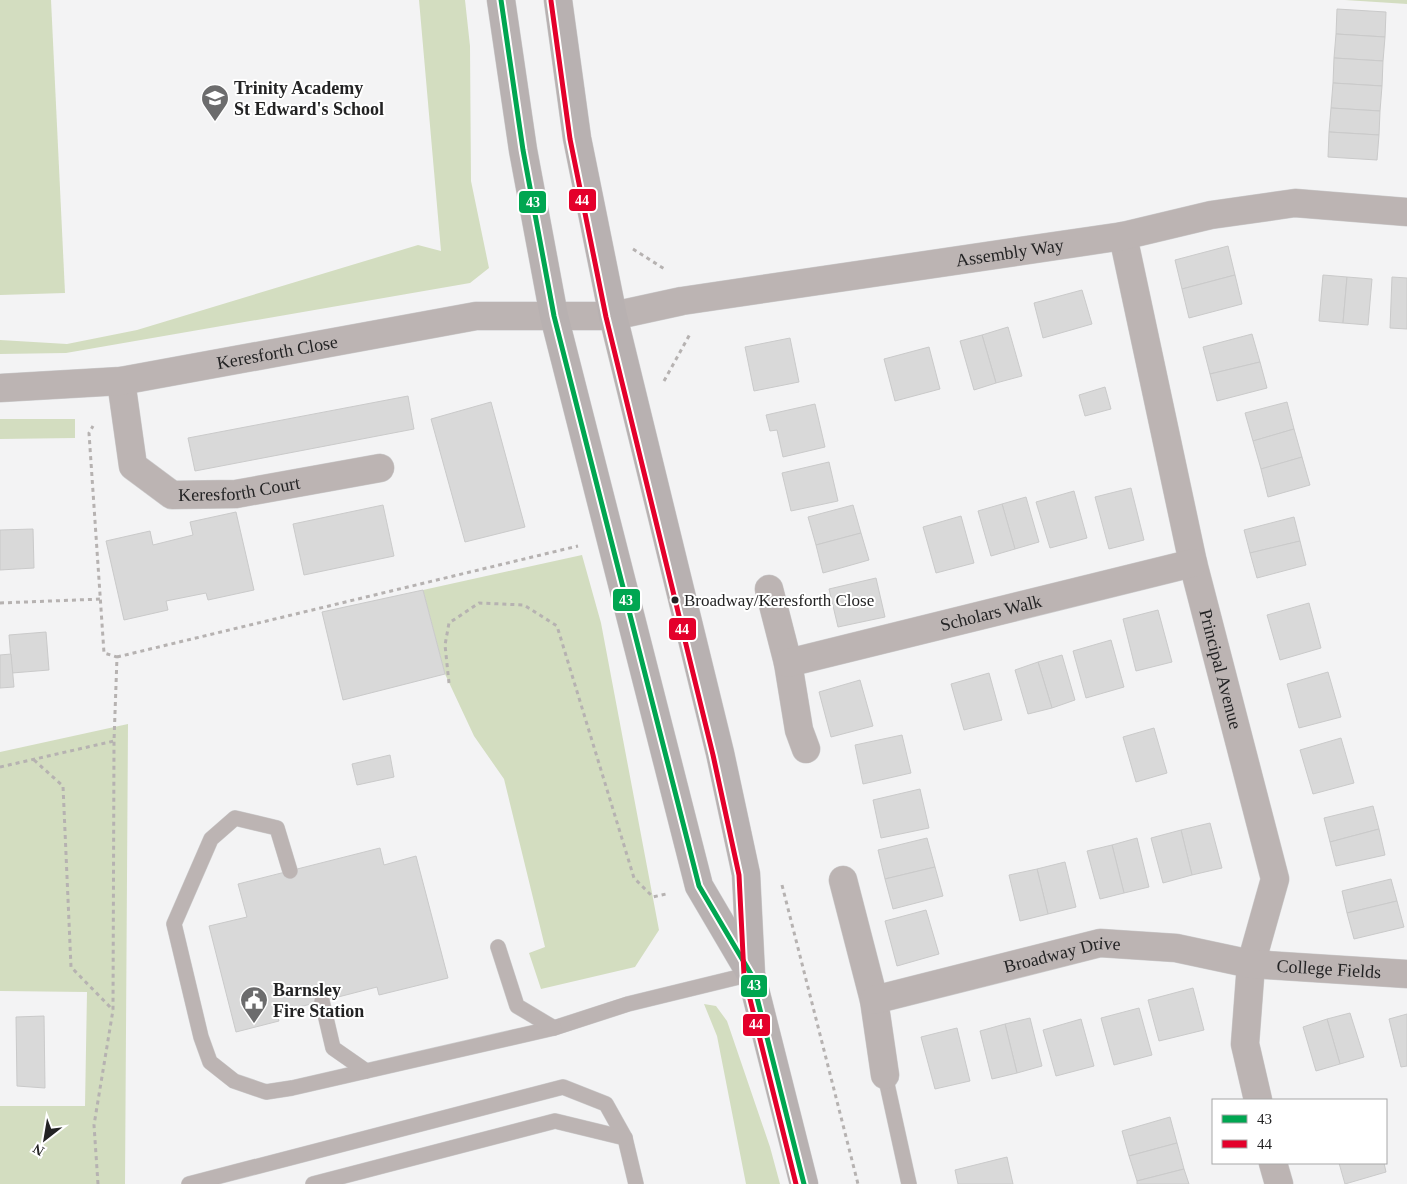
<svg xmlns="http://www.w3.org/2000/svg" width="1407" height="1184" font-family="Georgia,serif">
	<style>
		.green { fill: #d3ddc0 }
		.building { fill: #d9d9d9; stroke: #cacaca }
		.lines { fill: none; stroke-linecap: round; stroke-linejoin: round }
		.lane-casing { stroke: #cececf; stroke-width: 16 }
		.street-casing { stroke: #cececf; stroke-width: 29 }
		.highway-casing { stroke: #cececf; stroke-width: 29 }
		.path { stroke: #b6b2b1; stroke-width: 3; stroke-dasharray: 4 4; stroke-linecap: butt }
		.lane { stroke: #bcb4b3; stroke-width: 15 }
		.street { stroke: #bcb4b3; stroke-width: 28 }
		.highway { stroke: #b8b1b1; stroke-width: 28 }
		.bus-1-casing { stroke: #fff; stroke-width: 9 }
		.bus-2-casing { stroke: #fff; stroke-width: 9 }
		.bus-1 { stroke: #00a651; stroke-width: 5 }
		.bus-2 { stroke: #e4002b; stroke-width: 5 }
		.bus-dot { fill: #232324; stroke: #fff; stroke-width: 2 }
		.labels { text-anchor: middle; stroke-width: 4; stroke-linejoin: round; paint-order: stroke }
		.bus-label { font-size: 17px; fill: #232324; stroke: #fff; text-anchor: start }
		.poi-label { font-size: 18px; font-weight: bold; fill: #232324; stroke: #fff; text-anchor: start }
		.street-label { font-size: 18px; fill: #232324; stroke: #fff }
		.line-badge { stroke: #fff; stroke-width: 2 }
		.badge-label { font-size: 14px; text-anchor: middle; font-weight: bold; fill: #fff }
	</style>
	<rect width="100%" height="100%" fill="#f3f3f4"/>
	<g class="green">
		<path d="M0,0h51l14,293 -65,2z"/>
		<path d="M419,0h46l5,46 1,135 18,87 -19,15 -404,70 -66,1v-14l67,4 70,-14 281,-85 23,6z"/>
		<path d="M1345,0h62v4z"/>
		<path d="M0,419h75v19l-75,1z"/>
		<path d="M582,555l19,68 58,307 -24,37 -94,22 -12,-36 16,-6 -41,-168 -30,-43 -29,-62 -22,-84z"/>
		<path d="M128,724l-3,460h-125v-78h85l2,-114 -87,-1v-239z"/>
		<path d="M704,1004l12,2 11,15 43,126 10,37h-34l-29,-148z"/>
	</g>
	<g class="building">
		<path d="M1337,9l49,3 -1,25 -49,-3z"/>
		<path d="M1336,34l49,3 -2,24 -49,-3z"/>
		<path d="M1334,58l49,3 -1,25 -49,-3z"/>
		<path d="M1333,83l49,3 -2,25 -49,-3z"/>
		<path d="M1331,108l49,3 -1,24 -50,-3z"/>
		<path d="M1329,132l50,3 -2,25 -49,-3z"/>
		<path d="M1228,246l7,29 -53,14 -7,-29z"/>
		<path d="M1235,275l7,29 -53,14 -7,-29z"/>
		<path d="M1323,275l24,2 -4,46 -24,-2z"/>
		<path d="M1347,277l25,2 -4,46 -25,-2z"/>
		<path d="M1392,277l15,1v51l-17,-1z"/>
		<path d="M1082,290l10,34 -49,14 -9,-35z"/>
		<path d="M1008,327l14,49 -26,7 -14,-48z"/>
		<path d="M1252,334l8,28 -50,12 -7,-27z"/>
		<path d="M982,335l14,48 -22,7 -14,-49z"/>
		<path d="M790,338l9,44 -45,9 -9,-44z"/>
		<path d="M929,347l11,42 -45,12 -11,-42z"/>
		<path d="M1260,362l7,26 -50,13 -7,-27z"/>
		<path d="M1105,387l6,22 -26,7 -6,-21z"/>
		<path d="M408,396l6,33 -219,42 -7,-33z"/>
		<path d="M491,402l34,125 -60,15 -34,-123z"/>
		<path d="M1287,402l7,27 -41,12 -8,-28z"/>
		<path d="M815,404l10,43 -42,10 -6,-27 -7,1 -4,-16z"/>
		<path d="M1294,429l8,28 -41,12 -8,-28z"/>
		<path d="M1302,457l8,28 -42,12 -7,-28z"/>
		<path d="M829,462l9,39 -47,10 -9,-38z"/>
		<path d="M1131,488l13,52 -35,9 -14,-52z"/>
		<path d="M1074,491l13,47 -37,10 -14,-46z"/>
		<path d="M1026,497l13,45 -24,7 -13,-45z"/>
		<path d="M1002,504l13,45 -24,7 -13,-45z"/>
		<path d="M383,505l11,51 -90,19 -11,-51z"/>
		<path d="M853,505l8,28 -45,12 -8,-28z"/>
		<path d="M236,512l18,78 -46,10 -2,-7 -40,8 2,9 -44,10 -18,-79 44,-10 3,14 40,-10 -3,-13z"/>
		<path d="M961,516l13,47 -38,10 -13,-46z"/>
		<path d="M1294,517l6,24 -50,12 -6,-23z"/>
		<path d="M33,529l1,39 -34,2v-40z"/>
		<path d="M861,533l8,27 -46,13 -7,-28z"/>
		<path d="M1300,541l6,24 -49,13 -7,-25z"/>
		<path d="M876,578l9,39 -47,10 -9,-38z"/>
		<path d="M423,590l22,84 -102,26 -21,-88z"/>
		<path d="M1309,603l12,45 -41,12 -13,-45z"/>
		<path d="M1158,610l14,52 -36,9 -13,-52z"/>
		<path d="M46,632l3,38 -37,3 -3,-38z"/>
		<path d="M1111,640l13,47 -38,11 -13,-47z"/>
		<path d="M11,654l3,33 -14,1v-33z"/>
		<path d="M1062,655l13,45 -23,8 -14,-46z"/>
		<path d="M1038,662l14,46 -24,6 -13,-44z"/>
		<path d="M1328,672l13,45 -42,11 -12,-44z"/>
		<path d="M989,673l13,47 -38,10 -13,-46z"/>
		<path d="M860,680l13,46 -42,11 -12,-45z"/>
		<path d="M1154,728l13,45 -31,9 -13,-45z"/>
		<path d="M902,735l9,38 -48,11 -8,-39z"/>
		<path d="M1341,738l13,45 -41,11 -13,-44z"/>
		<path d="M390,755l4,22 -37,8 -5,-21z"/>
		<path d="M920,789l9,39 -48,10 -8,-38z"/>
		<path d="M1373,806l6,23 -49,13 -6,-24z"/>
		<path d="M1210,823l12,45 -30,7 -11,-45z"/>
		<path d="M1379,829l6,26 -49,11 -6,-24z"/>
		<path d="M1181,830l11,45 -29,8 -12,-45z"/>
		<path d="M927,838l8,29 -50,12 -7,-29z"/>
		<path d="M1137,838l12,49 -25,6 -12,-48z"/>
		<path d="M1112,845l12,48 -24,6 -13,-48z"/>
		<path d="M380,848l4,17 32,-9 32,122 -69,17 -2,-8 -101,26 3,8 -43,11 -27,-106 38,-9 -9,-33z"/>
		<path d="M1065,862l11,45 -28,7 -11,-45z"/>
		<path d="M935,867l8,29 -50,13 -8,-30z"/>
		<path d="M1037,869l11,45 -28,7 -11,-46z"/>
		<path d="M1391,879l6,22 -50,12 -5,-22z"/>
		<path d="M1397,901l7,26 -50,12 -7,-26z"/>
		<path d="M926,910l13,44 -42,12 -12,-45z"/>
		<path d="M1193,988l11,42 -45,11 -11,-41z"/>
		<path d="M1139,1008l13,47 -38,10 -13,-47z"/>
		<path d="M1350,1013l14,44 -24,7 -13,-45z"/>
		<path d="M1407,1014v52l-6,1 -12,-48z"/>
		<path d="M44,1016l1,72 -28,-2 -1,-69z"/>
		<path d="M1030,1018l12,48 -25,7 -12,-49z"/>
		<path d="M1081,1019l13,47 -38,10 -13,-46z"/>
		<path d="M1327,1019l13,45 -24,7 -13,-44z"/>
		<path d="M1005,1024l12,49 -25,6 -12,-48z"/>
		<path d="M957,1028l13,53 -35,8 -14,-52z"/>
		<path d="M1170,1117l7,26 -48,13 -7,-25z"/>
		<path d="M1177,1143l7,26 -47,12 -8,-25z"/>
		<path d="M1007,1157l6,27h-55l-3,-14z"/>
		<path d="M1339,1163h45l2,9 -41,12z"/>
		<path d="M1184,1169l5,15h-52v-3z"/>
	</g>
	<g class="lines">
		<g class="lane-casing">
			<g id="lane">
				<path d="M290,871l-13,-43 -42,-10 -24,21 -37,85 27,113 9,25 24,19 32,11 26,-4 262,-60 74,-24 123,-30"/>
				<path d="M498,947l19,59 37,22"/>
				<path d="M322,1001l11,47 33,23"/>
				<path d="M885,1075l24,109"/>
				<path d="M189,1184l374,-97 43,17 19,34 11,46"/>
				<path d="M313,1184l242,-63 70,17"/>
			</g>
		</g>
		<g class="street-casing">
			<g id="street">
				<path id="s1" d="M1123,236l70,327 82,316 -24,85 -6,80 13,56"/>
				<path id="s2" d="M121,381l12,85 39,29 64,-1 144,-26"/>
				<path id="s3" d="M0,388l121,-7 355,-65h137l69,-15 441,-65 88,-21 84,-12 112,9"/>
				<path d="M769,589l19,74 11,67 7,19"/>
				<path id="s4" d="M788,663l405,-100"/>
				<path d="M843,880l31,120 11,75"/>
				<path id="s5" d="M874,1000l226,-57 76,5 75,16 156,10"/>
				<path d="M1273,1163l6,21"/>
			</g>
		</g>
		<g class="highway-casing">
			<g id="highway">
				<path d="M501,0l22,150 31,166 145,570 50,85"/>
				<path d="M558,0l19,138 36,178 107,437 26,121 5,100 53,210"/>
			</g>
		</g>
		<g class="path">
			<path d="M633,249l33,21"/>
			<path d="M664,381l26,-47"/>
			<path d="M0,603l102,-4"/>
			<path d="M117,657l461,-111"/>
			<path d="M449,683l-4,-38 4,-22 30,-20 45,2 33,21 77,252 19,19 13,-3"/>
			<path d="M34,760l29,26 8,181 42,43"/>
			<path d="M0,767l114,-26 3,-84 -13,-4 -15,-220 4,-7"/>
			<path d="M782,885l76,299"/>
			<path d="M98,1184l-4,-59 19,-115 1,-269"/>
		</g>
		<use href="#lane" class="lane"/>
		<use href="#street" class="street"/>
		<use href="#highway" class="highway"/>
		<g class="bus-1-casing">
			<path id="bus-1" d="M501,0l22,150 31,166 145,570 52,88 53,210"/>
		</g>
		<g class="bus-2-casing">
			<path id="bus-2" d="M551,1l19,138 36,178 107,438 26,120 5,100 52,209"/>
		</g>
		<use href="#bus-1" class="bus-1"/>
		<use href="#bus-2" class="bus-2"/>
	</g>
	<defs>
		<g id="school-pin" transform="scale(1.4375)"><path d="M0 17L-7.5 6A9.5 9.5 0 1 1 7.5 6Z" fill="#6c6c6d" stroke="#fff"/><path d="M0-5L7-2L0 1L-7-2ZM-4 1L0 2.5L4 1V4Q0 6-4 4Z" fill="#fff"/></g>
		<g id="civic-pin" transform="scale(1.4375)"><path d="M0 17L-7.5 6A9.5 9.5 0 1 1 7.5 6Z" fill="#6c6c6d" stroke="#fff"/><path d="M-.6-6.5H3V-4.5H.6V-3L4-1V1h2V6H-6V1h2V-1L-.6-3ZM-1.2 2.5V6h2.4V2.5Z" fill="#fff"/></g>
	</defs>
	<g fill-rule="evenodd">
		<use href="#school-pin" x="215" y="98"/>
		<use href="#civic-pin" x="254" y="1000"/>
	</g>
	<circle class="bus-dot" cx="675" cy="600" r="4.5"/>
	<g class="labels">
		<g class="bus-label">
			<text x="684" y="606">Broadway/Keresforth Close</text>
		</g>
		<g class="poi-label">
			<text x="234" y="94">Trinity Academy<tspan x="234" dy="21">St Edward's School</tspan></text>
			<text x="273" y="996">Barnsley<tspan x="273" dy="21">Fire Station</tspan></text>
		</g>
		<g class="street-label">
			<text dy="6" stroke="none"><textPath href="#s3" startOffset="1021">Assembly Way</textPath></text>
			<text dy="6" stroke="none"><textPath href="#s3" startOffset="280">Keresforth Close</textPath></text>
			<text dy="6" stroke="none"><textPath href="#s2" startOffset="202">Keresforth Court</textPath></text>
			<text dy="6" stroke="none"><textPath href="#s4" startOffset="209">Scholars Walk</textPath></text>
			<text dy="6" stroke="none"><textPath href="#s1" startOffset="444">Principal Avenue</textPath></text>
			<text dy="6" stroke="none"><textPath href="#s5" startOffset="194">Broadway Drive</textPath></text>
			<text dy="6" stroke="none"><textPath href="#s5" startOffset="464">College Fields</textPath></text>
		</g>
	</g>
	<g class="line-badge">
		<rect x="568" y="188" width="29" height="24" rx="5" fill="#e4002b"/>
		<rect x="518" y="190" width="29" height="24" rx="5" fill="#00a651"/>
		<rect x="612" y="588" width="29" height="24" rx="5" fill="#00a651"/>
		<rect x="668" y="617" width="29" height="24" rx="5" fill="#e4002b"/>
		<rect x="740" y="974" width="28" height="24" rx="5" fill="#00a651"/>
		<rect x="742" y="1013" width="29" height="24" rx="5" fill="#e4002b"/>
	</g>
	<g class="badge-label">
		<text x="582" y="205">44</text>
		<text x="533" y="207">43</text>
		<text x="626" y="605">43</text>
		<text x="682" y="634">44</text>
		<text x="754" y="990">43</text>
		<text x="756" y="1029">44</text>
	</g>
	<rect x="1212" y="1099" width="175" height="65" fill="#ffffff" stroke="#a7a7a7"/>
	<rect x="1222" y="1115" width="25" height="8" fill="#00a651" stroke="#a7a7a7"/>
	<text x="1257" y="1124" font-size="15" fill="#232324">43</text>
	<rect x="1222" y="1140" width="25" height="8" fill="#e4002b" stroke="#a7a7a7"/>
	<text x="1257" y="1149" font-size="15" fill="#232324">44</text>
	<g transform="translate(45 1139) rotate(211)" stroke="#ffffff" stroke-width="4" paint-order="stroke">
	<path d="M0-4L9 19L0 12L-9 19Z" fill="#232324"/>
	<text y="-8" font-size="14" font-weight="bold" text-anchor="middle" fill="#232324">N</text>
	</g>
</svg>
